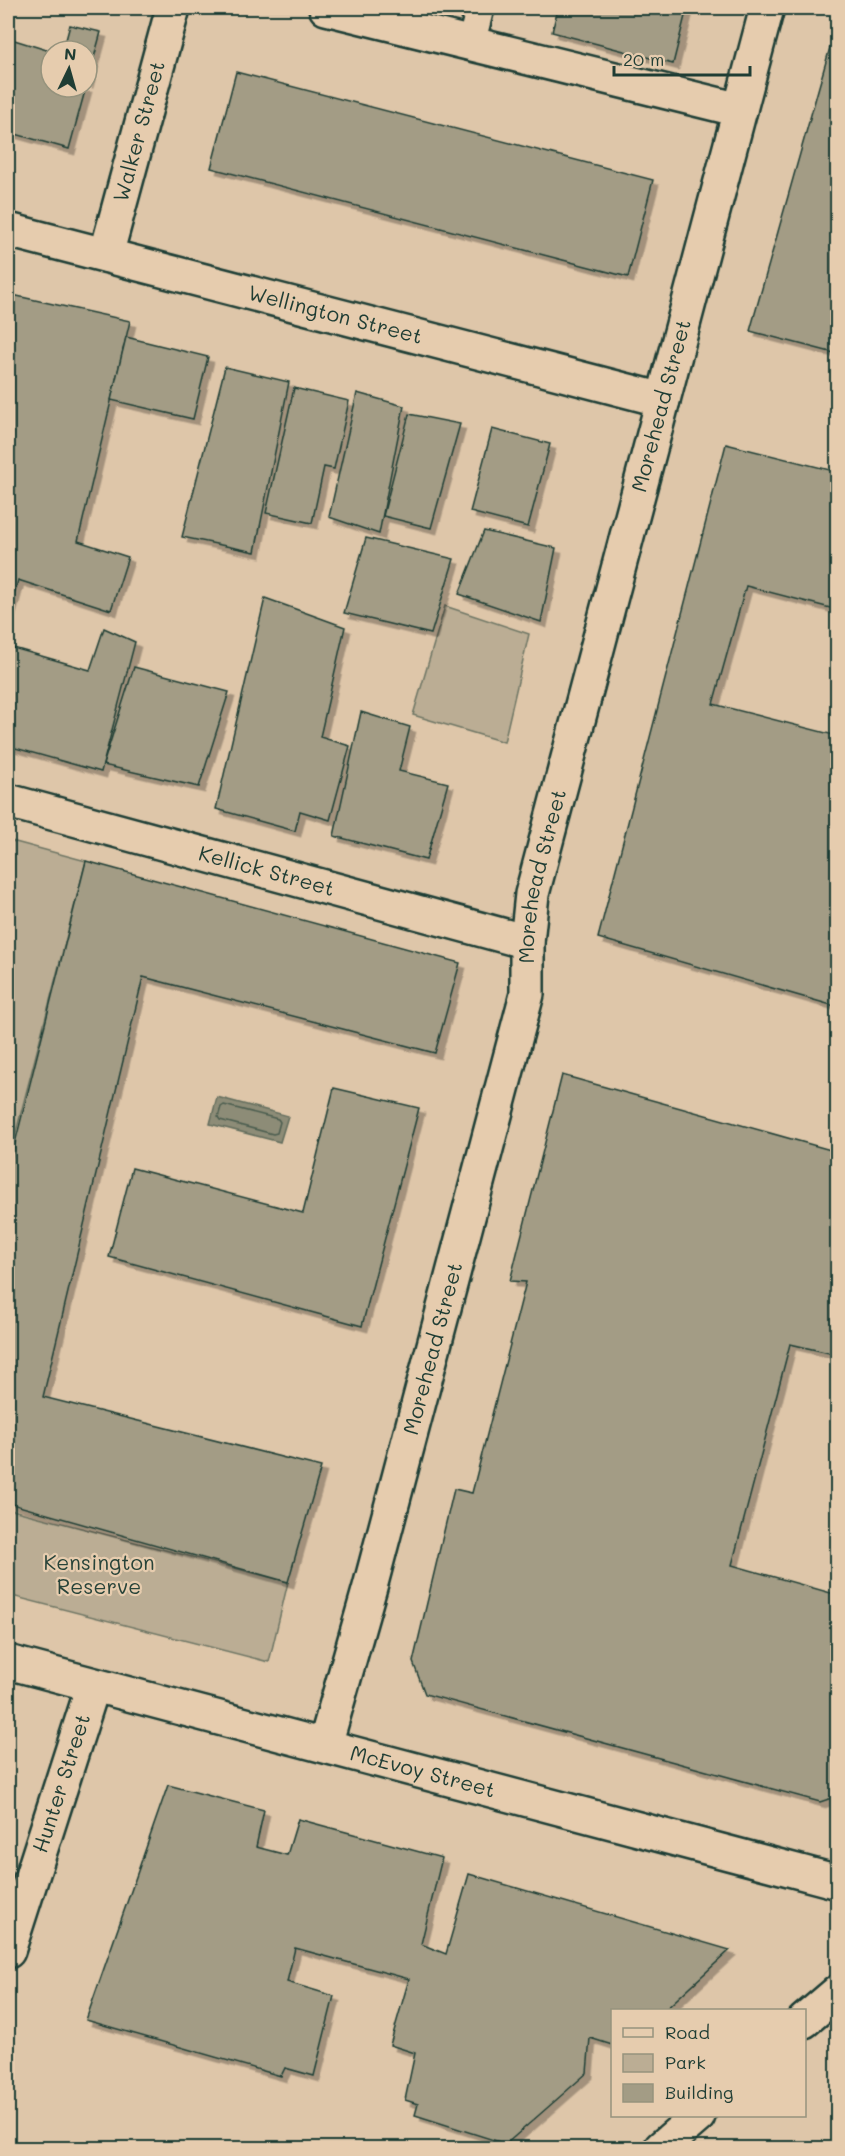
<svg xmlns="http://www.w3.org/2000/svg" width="845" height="2156" font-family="Mali,sans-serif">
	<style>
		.green { fill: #bbad94; stroke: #6d7564; stroke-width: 1.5 }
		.water { fill: #8d8c77; stroke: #616c5c; stroke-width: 1.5 }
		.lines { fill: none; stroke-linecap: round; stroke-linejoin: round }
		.shore { stroke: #4b5d4f; stroke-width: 1.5 }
		.building { fill: #a39c85; stroke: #1f3d34; stroke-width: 1.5; filter: url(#shadow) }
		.service-casing { stroke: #1f3d34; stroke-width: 32 }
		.minor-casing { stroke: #1f3d34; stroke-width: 38 }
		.primary-casing { stroke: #1f3d34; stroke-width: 38 }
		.service { stroke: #e6ccae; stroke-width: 27 }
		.minor { stroke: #e6ccae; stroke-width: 33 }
		.primary { stroke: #e6ccae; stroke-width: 33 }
		.labels { text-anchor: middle; stroke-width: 4.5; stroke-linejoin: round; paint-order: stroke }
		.street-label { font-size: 21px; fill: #1f3d34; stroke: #e6ccae }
		.park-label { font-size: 21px; fill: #274339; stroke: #e6ccae }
	</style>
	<defs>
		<filter id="shadow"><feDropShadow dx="5.5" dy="5.5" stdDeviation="0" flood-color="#0004"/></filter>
	</defs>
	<rect width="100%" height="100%" fill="#dec6a9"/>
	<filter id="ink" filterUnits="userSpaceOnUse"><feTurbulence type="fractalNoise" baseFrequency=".0167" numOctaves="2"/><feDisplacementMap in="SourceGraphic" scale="12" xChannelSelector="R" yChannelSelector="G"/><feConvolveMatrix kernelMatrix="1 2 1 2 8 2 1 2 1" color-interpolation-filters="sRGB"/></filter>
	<g filter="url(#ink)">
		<g class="green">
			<path d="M445,606l84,28 -25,108 -91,-27z"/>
			<path d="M8,840l78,21 -78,302z"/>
			<path d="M8,1509l280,73 -19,80 -261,-67z"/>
		</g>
		<path class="water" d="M217,1097l71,19 -8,26 -70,-18z"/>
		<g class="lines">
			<path class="shore" d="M224,1105l54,14 2,3 -3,11 -4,1 -53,-14 -2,-3 3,-10z"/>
		</g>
		<g class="building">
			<path d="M558,8h129l-14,56 -121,-32z"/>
			<path d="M838,19v335l-88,-23z"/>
			<path d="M70,25l31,7 -14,51v-32h-24z"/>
			<path d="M8,38l42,13 -5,27h6v9h35l-17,62 -61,-17z"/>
			<path d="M236,72l417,108 -25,97 -417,-109z"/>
			<path d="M8,294l122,27 -52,220 50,16 -17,53 -93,-30 -10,37z"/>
			<path d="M126,337l82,20 -15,62 -82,-19z"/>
			<path d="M225,367l64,15 -34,170 -73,-15z"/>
			<path d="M294,388l55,13 -15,68 -10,-2 -12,56 -46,-10z"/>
			<path d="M357,393l47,13 -25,128 -50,-17z"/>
			<path d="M409,414l51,10 -29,104 -48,-12z"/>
			<path d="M492,429l58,15 -22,83 -58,-15z"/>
			<path d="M726,444l112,28v138l-92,-24 -33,118 125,32v271l-240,-69z"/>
			<path d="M484,531l72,17 -15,74 -82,-28z"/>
			<path d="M366,538l88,21 -23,75 -87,-21z"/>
			<path d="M265,598l80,29 -25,110 30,9 -20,74 -30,-9 -5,20 -79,-22z"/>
			<path d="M104,628l31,14 -34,130 -93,-26v-92l2,-7 80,23z"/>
			<path d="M134,667l95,25 -30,95 -96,-22z"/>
			<path d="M361,712l49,15 -11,44 49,12 -22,77 -92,-24z"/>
			<path d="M86,861l374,102 -25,90 -292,-76 -100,420 278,70 -33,115 -280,-79v-332z"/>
			<path d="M562,1075l276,77v203l-48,-11 -58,221 106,30v201l-18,6 -395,-108 -12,-32 41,-173 18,4 54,-211 -16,-1z"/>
			<path d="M334,1088l85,20 -57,218 -253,-69 23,-89 171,45z"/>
			<path d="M168,1785l96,25 -8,37 31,8 11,-36 144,39 -21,86 25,10 23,-80 261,76 -65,60h-53v35l-22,-7 -3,35 -81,71 -91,-29 3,-11 -13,-4 10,-47 -25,-8 19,-66 -114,-31 -8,34 47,14 -20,80 -29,-8 -4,8 -195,-56z"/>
		</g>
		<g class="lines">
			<g class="service-casing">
				<path id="service" d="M471,44l9,-36"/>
			</g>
			<g class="minor-casing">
				<g id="minor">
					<path d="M326,8l414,102"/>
					<path id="s1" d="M8,230l655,170"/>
					<path id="s2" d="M106,255l67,-247"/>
					<path id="s3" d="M8,801l519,141"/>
					<path id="s4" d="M325,1745l45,-158 157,-593v-52l5,-48 235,-886"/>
					<path id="s5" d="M8,1951l85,-265"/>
					<path d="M804,2021l34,-29"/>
					<path d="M661,2148l37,-32"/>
				</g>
			</g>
			<g class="primary-casing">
				<g id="primary">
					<path id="s6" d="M8,1662l830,220"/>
				</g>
			</g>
			<use href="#service" class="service"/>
			<use href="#minor" class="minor"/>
			<use href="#primary" class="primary"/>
		</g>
	</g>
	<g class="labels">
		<g class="street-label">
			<text dy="7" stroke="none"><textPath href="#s2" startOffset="128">Walker Street</textPath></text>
			<text dy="7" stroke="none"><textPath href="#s1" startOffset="338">Wellington Street</textPath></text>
			<text dy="7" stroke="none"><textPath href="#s4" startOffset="1383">Morehead Street</textPath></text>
			<text dy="7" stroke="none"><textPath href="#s3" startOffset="268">Kellick Street</textPath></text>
			<text dy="7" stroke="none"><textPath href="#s4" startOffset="897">Morehead Street</textPath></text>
			<text dy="7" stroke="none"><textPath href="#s4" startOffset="411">Morehead Street</textPath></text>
			<text dy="7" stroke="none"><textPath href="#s6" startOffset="429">McEvoy Street</textPath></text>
			<text dy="7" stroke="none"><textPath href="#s5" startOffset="176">Hunter Street</textPath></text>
		</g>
		<g class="park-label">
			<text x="99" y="1570">Kensington<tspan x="99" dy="24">Reserve</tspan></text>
		</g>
	</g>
	<rect width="845" height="2156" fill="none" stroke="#e6ccae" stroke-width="30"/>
	<rect x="15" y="15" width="815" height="2126" fill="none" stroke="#1f3d34" stroke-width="2" filter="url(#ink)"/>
	<rect x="611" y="2009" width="195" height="108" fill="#e6ccae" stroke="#96937d" stroke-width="1.5"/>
	<rect x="623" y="2028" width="30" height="9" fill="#e6ccae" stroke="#96937d" stroke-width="1.5"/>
	<text x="665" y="2039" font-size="18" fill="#1f3d34">Road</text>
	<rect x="623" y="2054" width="30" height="18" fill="#bbad94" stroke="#96937d" stroke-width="1.5"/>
	<text x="665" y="2069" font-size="18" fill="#1f3d34">Park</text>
	<rect x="623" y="2084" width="30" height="18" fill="#a39c85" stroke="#96937d" stroke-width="1.5"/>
	<text x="665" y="2099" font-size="18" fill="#1f3d34">Building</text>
	<g transform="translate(69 69) rotate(5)"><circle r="28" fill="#e6ccae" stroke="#96937d" stroke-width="1.5"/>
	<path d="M0-4.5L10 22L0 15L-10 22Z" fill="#1f3d34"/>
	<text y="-9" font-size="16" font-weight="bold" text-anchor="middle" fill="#1f3d34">N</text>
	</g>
	<path d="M614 66v9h136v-9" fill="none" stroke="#1f3d34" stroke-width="3"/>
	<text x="623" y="66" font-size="18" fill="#1f3d34" stroke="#e6ccae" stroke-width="4.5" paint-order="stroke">20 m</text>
</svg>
